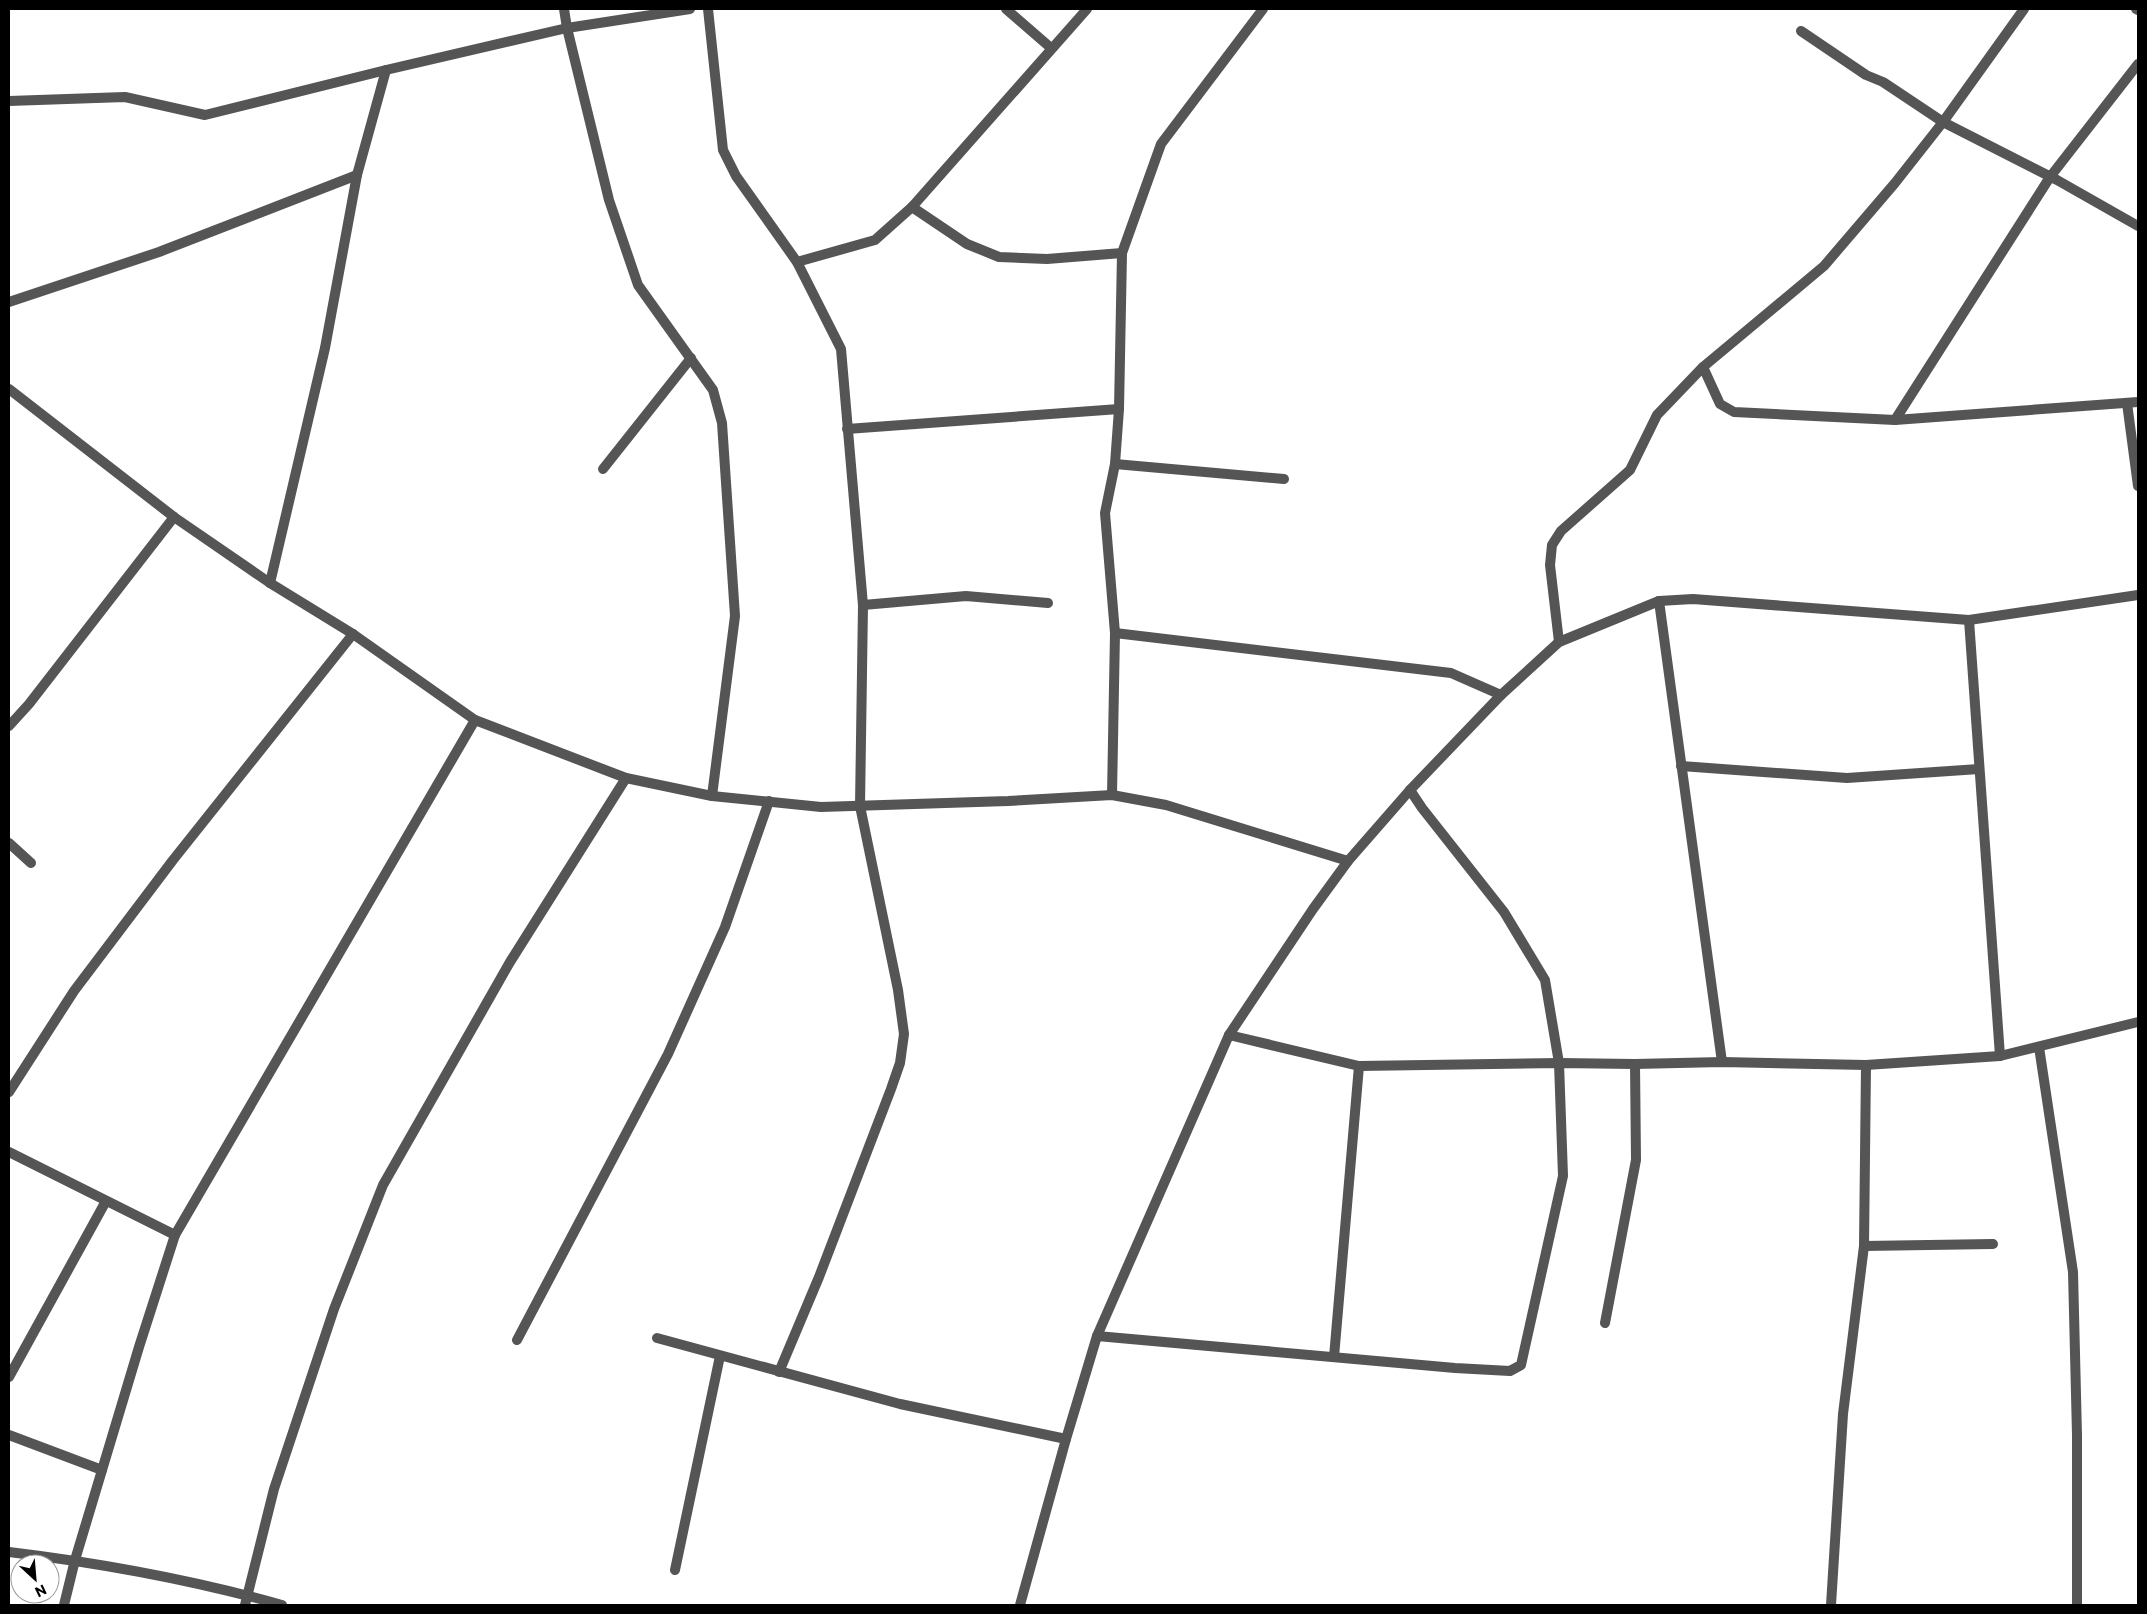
<svg xmlns="http://www.w3.org/2000/svg" width="2147" height="1614" font-family="Commissioner,sans-serif">
	<style>
		.lines { fill: none; stroke-linecap: round; stroke-linejoin: round }
		.minor { stroke: #555; stroke-width: 10 }
		.tertiary { stroke: #555; stroke-width: 10 }
	</style>
	<rect width="100%" height="100%" fill="#fff"/>
	<g class="lines">
		<g class="minor">
			<path d="M564,9l3,19 42,172 29,85 75,105 9,33 13,193 -23,180"/>
			<path d="M708,9l15,141 13,26 61,86 44,87 22,256 -3,201 38,184 6,44 -4,29 -9,26 -72,188 -40,95"/>
			<path d="M1006,9l45,39"/>
			<path d="M2136,9l2,1"/>
			<path d="M1801,31l65,44 17,7 60,40 114,58 81,46"/>
			<path d="M9,101l116,-4 80,18 181,-45 181,-42 123,-19"/>
			<path d="M912,207l55,37 32,13 48,2 75,-6"/>
			<path d="M797,262l78,-22 37,-33 175,-198"/>
			<path d="M9,302l150,-50 198,-77"/>
			<path d="M1703,367l17,37 14,8 161,8 243,-18"/>
			<path d="M9,389l165,128 96,66 83,51 122,86 151,58 86,18 109,11 187,-6 104,-6 54,10 182,56"/>
			<path d="M2127,403l11,83"/>
			<path d="M1895,420l155,-243 88,-113"/>
			<path d="M847,429l272,-20"/>
			<path d="M1115,464l169,15"/>
			<path d="M603,469l88,-111"/>
			<path d="M270,583l55,-235 32,-173 29,-105"/>
			<path d="M1659,601l63,461"/>
			<path d="M863,605l103,-9 82,7"/>
			<path d="M1969,620l31,436"/>
			<path d="M1115,633l336,40 50,22"/>
			<path d="M1559,642l-9,-77 2,-20 9,-14 69,-61 27,-55 46,-48 121,-101 71,-83 48,-61 81,-113"/>
			<path d="M9,726l20,-22 145,-187"/>
			<path d="M1681,766l166,12 132,-9"/>
			<path d="M1112,795l3,-162 -10,-120 10,-49 4,-55 3,-156 39,-109 102,-135"/>
			<path d="M9,843l22,20"/>
			<path d="M1229,1035l130,31 200,-3 76,1 87,-2 144,3 134,-9 138,-34"/>
			<path d="M2039,1047l34,225 4,163v170"/>
			<path d="M9,1092l65,-101 99,-131 180,-226"/>
			<path d="M9,1152l166,83"/>
			<path d="M1864,1246l129,-2"/>
			<path d="M1605,1323l31,-163 -1,-96"/>
			<path d="M1097,1336l358,32 55,3 11,-6 42,-189 -4,-113 -14,-83 -41,-68 -82,-104 -12,-18"/>
			<path d="M657,1338l243,66 166,35"/>
			<path d="M517,1340l151,-286 57,-127 44,-126"/>
			<path d="M1334,1357l25,-291"/>
			<path d="M9,1377l97,-176"/>
			<path d="M9,1435l93,35"/>
			<path d="M9,1552c91,11 184,28 273,53"/>
			<path d="M675,1570l45,-214"/>
			<path d="M64,1605l11,-45 64,-213 36,-112 300,-515"/>
			<path d="M245,1605l29,-116 60,-180 49,-124 127,-223 116,-184"/>
			<path d="M1831,1605l12,-191 21,-168 2,-181"/>
		</g>
		<path class="tertiary" d="M1020,1605l46,-166 31,-103 132,-301 84,-126 35,-48 62,-71 91,-95 58,-53 100,-41 34,-2 276,21 169,-25"/>
	</g>
	<rect width="2147" height="1614" fill="none" stroke="#000000" stroke-width="20"/>
	<g transform="translate(35 1579) rotate(154)"><circle r="24" fill="#ffffff" stroke="#999999"/>
	<path d="M0-4L9 19L0 12L-9 19Z" fill="#000000"/>
	<text y="-8" font-size="14" font-weight="bold" text-anchor="middle" fill="#000000">N</text>
	</g>
</svg>
